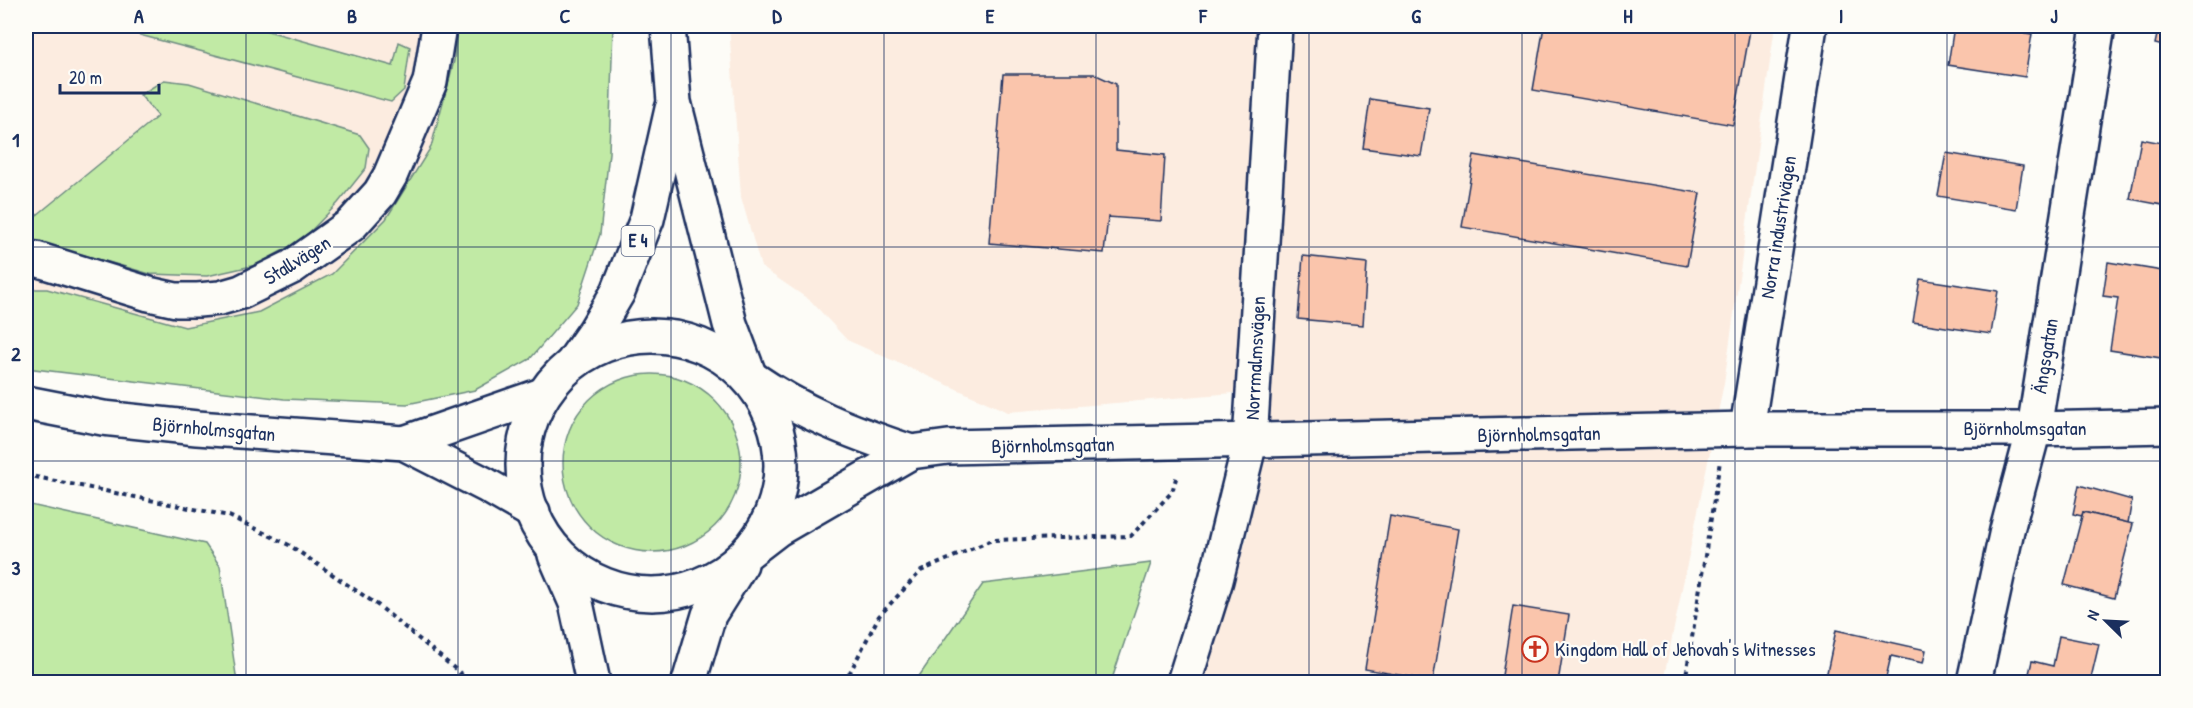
<svg xmlns="http://www.w3.org/2000/svg" width="2193" height="708" font-family="'Patrick Hand',sans-serif">
	<style>
		.built { fill: #fcece0 }
		.green { fill: #c1eaa5; stroke: #6e8c82; stroke-width: 1.5 }
		.building { fill: #fac5ac; stroke: #1b2f5e; stroke-width: 1.5 }
		.lines { fill: none; stroke-linecap: round; stroke-linejoin: round }
		.street-casing { stroke: #1b2f5e; stroke-width: 38 }
		.highway-casing { stroke: #1b2f5e; stroke-width: 38 }
		.path { stroke: #1b2f5e; stroke-width: 4; stroke-dasharray: 4.5 4.5; stroke-linecap: butt }
		.street { stroke: #fdfcf7; stroke-width: 33 }
		.highway { stroke: #fdfcf7; stroke-width: 33 }
		.grid { fill: none; stroke: #1b2f5e; stroke-width: 1.5; stroke-opacity: 0.55 }
		.labels { text-anchor: middle; stroke-width: 4.5; stroke-linejoin: round; paint-order: stroke }
		.shield { fill: #fdfcf7; stroke: #5f6c8c; stroke-width: 1.5 }
		.shield-label { font-size: 18px; font-weight: bold; fill: #1b2f5e }
		.street-label { font-size: 20px; fill: #1b2f5e; stroke: #fdfcf7 }
		.poi-label { font-size: 20px; fill: #1b2f5e; stroke: #fdfcf7; text-anchor: start }
		.neatline { fill: none; stroke: #1b2f5e; stroke-width: 2 }
		.grid-label { font-size: 20px; text-anchor: middle; font-weight: bold; fill: #1b2f5e }
	</style>
	<rect width="100%" height="100%" fill="#fdfcf7"/>
	<filter id="ink" filterUnits="userSpaceOnUse"><feTurbulence type="fractalNoise" baseFrequency=".0167" numOctaves="2"/><feDisplacementMap in="SourceGraphic" scale="12" xChannelSelector="R" yChannelSelector="G"/><feConvolveMatrix kernelMatrix="1 2 1 2 8 2 1 2 1" color-interpolation-filters="sRGB"/></filter>
	<g filter="url(#ink)">
		<g class="built">
			<path d="M26,26h443l-34,122 -45,74 -51,61 -149,59 -164,-27z"/>
			<path d="M729,26h1046l-51,357 -61,299h-460l45,-148 21,-144 -261,22 -161,-72 -36,-39 -50,-34 -20,-70z"/>
		</g>
		<g class="green">
			<path d="M139,26h111l143,40 6,-24 11,5 -6,43 -13,12 -255,-68z"/>
			<path d="M457,26h156l-4,127 -9,81 -23,70 -47,55 -55,31 -68,14 -123,-5 -258,-31v-79h21l138,38 74,-15 73,-38 54,-55 45,-72 23,-86z"/>
			<path d="M164,80l25,3 171,52 9,13 -3,20 -28,35 -36,37 -46,25 -49,11 -57,-2 -66,-19 -58,-12v-19l132,-108 -18,-21z"/>
			<circle cx="652" cy="463" r="89"/>
			<path d="M26,504l179,40 15,22 17,116h-211z"/>
			<path d="M1151,563l-40,119h-196l68,-98z"/>
		</g>
		<g class="building">
			<path d="M1544,26h180l26,4 -17,95 -200,-35z"/>
			<path d="M1954,26h24l54,8 -7,43 -77,-12z"/>
			<path d="M2159,26h9v21l-13,-3z"/>
			<path d="M1003,74h91l22,10v66l49,5 -4,66 -53,-4 -4,36 -115,-10z"/>
			<path d="M1370,99l59,9 -8,48 -58,-8z"/>
			<path d="M2141,139l27,5v62l-38,-7z"/>
			<path d="M1946,153l77,13 -7,43 -78,-13z"/>
			<path d="M1474,155l226,38 -13,73 -225,-39z"/>
			<path d="M1303,256l64,7 -4,62 -65,-6z"/>
			<path d="M2108,262l60,10v87l-58,-9 8,-52 -15,-2z"/>
			<path d="M1920,279l78,12 -7,43 -78,-12z"/>
			<path d="M2079,485l53,15 -4,23 -45,-11 -1,4 -9,-2z"/>
			<path d="M2083,512l50,12 -19,74 -50,-13z"/>
			<path d="M1390,516l68,13 -25,152 -68,-12z"/>
			<path d="M1513,606l56,9 -11,67h-57z"/>
			<path d="M1836,630l90,20 -3,13 -32,-7 -6,26h-60z"/>
			<path d="M2059,636l40,8 -9,38h-63l5,-21 21,5z"/>
		</g>
		<g class="lines">
			<g class="street-casing">
				<g id="street">
					<path d="M26,258l10,1 113,35 27,6h22l22,-2 21,-6 51,-25 59,-42 29,-32 10,-17 40,-94 9,-56"/>
					<path d="M750,377c54,37 99,54 161,75"/>
					<path d="M26,403l77,15 94,10 207,15 82,42 47,27"/>
					<path d="M1747,429l63,-403"/>
					<path d="M404,443l138,-48"/>
					<path d="M748,552l30,-23 133,-77 37,-5 799,-18h287l134,-3"/>
					<path d="M1184,682l32,-102 34,-138 25,-416"/>
					<path d="M1974,682l33,-152 27,-101 64,-403"/>
				</g>
			</g>
			<g class="highway-casing">
				<g id="highway">
					<path d="M668,26l6,76 56,222 20,53"/>
					<circle cx="652" cy="465" r="129"/>
					<path d="M574,361l21,-30 23,-39 29,-73 25,-110"/>
					<path d="M555,555l21,48 17,79"/>
					<path d="M689,682l20,-67 32,-51"/>
				</g>
			</g>
			<g class="path">
				<path d="M26,475l203,41 60,29 90,61 92,76"/>
				<path d="M845,682l34,-66 42,-45 71,-31 139,-4 41,-44 5,-17"/>
				<path d="M1685,682l35,-221"/>
			</g>
			<use href="#street" class="street"/>
			<use href="#highway" class="highway"/>
		</g>
	</g>
	<path class="grid" d="M246,26v656M458,26v656M671,26v656M884,26v656M1096,26v656M1309,26v656M1522,26v656M1735,26v656M1947,26v656M26,247h2142M26,461h2142"/>
	<defs>
		<g id="church-ring" transform="scale(1.35)"><circle r="9.5" fill="#fdfcf7" stroke="#c8321e" stroke-width="1.5"/><path d="M-1.2-6h2.4v3.5h3.3v2.4h-3.3V6h-2.4V-.1h-3.3v-2.4h3.3Z" fill="#c8321e"/></g>
	</defs>
	<g fill-rule="evenodd">
		<use href="#church-ring" x="1535" y="649"/>
	</g>
	<g class="labels">
		<rect class="shield" x="621.5" y="226" width="33" height="30" rx="4.5"/>
		<g class="shield-label">
			<text x="638" y="247">E 4</text>
		</g>
		<g class="street-label">
			<text transform="translate(1778 227) rotate(-81)" y="7">Norra industrivägen</text>
			<text transform="translate(297 260) rotate(-32)" y="7">Stallvägen</text>
			<text transform="translate(2045 356) rotate(-81)" y="7">Ängsgatan</text>
			<text transform="translate(1255 358) rotate(-87)" y="7">Norrmalmsvägen</text>
			<text x="2025" y="435">Björnholmsgatan</text>
			<text transform="translate(214 429) rotate(5)" y="7">Björnholmsgatan</text>
			<text transform="translate(1539 434) rotate(-1)" y="7">Björnholmsgatan</text>
			<text transform="translate(1053 445) rotate(-1)" y="7">Björnholmsgatan</text>
		</g>
		<g class="poi-label">
			<text x="1555" y="656">Kingdom Hall of Jehovah's Witnesses</text>
		</g>
	</g>
	<rect width="2193" height="708" fill="none" stroke="#fdfcf7" stroke-width="66"/>
	<g transform="translate(2106 621) rotate(294)" stroke="#fdfcf7" stroke-width="4.5" paint-order="stroke">
	<path d="M0-4.5L10 22L0 15L-10 22Z" fill="#1b2f5e"/>
	<text y="-9" font-size="16" font-weight="bold" text-anchor="middle" fill="#1b2f5e">N</text>
	</g>
	<path d="M60 84v9h99v-9" fill="none" stroke="#1b2f5e" stroke-width="3"/>
	<text x="69" y="84" font-size="18" fill="#1b2f5e" stroke="#fdfcf7" stroke-width="4.5" paint-order="stroke">20 m</text>
	<rect x="33" y="33" width="2127" height="642" class="neatline"/>
	<g class="grid-label">
		<text x="139" y="23">A</text>
		<text x="352" y="23">B</text>
		<text x="565" y="23">C</text>
		<text x="777" y="23">D</text>
		<text x="990" y="23">E</text>
		<text x="1203" y="23">F</text>
		<text x="1416" y="23">G</text>
		<text x="1628" y="23">H</text>
		<text x="1841" y="23">I</text>
		<text x="2054" y="23">J</text>
		<text x="16" y="147">1</text>
		<text x="16" y="361">2</text>
		<text x="16" y="575">3</text>
	</g>
</svg>
